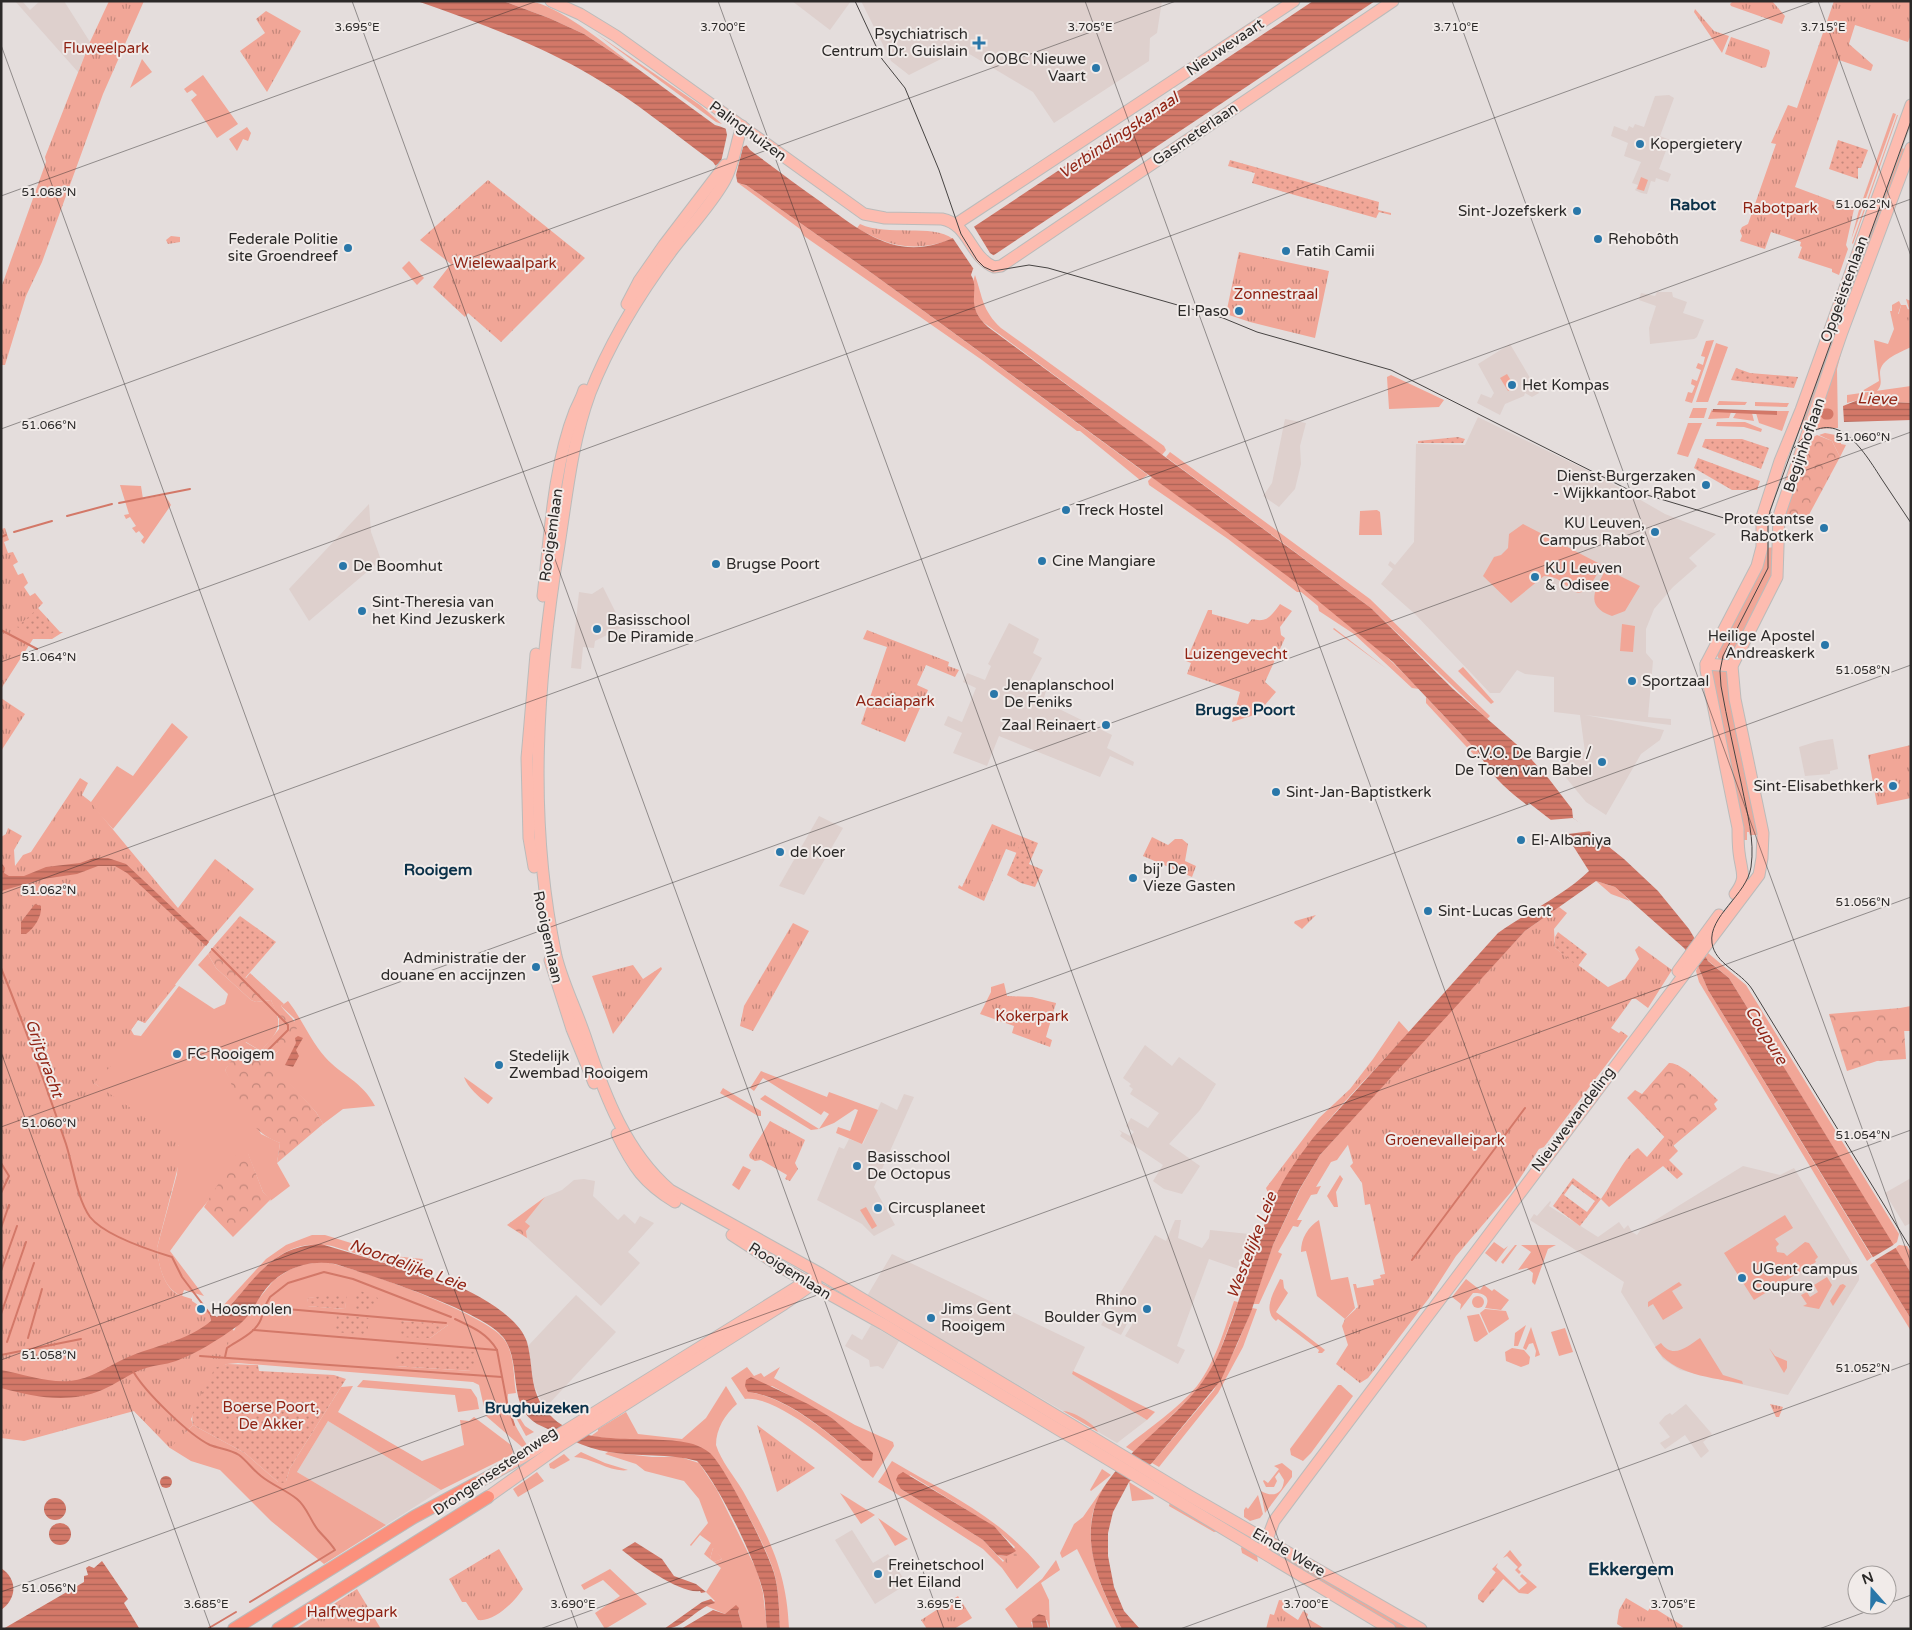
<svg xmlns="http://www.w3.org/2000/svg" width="1912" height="1630" font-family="'Varela Round',sans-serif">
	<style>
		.built { fill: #ded0cd }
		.grass { fill: #f1a697; fill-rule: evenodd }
		.forest { fill: url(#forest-crowns) }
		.wetland { fill: url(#wetland-marsh) }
		.park { fill: url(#park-tufts) }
		.garden { fill: url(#garden-dots); fill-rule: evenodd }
		.water { fill: url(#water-rules) }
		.pier { fill: #e4dddc }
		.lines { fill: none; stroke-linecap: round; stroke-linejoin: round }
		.stream { stroke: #d37868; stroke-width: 2 }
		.river { stroke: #d37868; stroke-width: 11 }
		.major-casing { stroke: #bbbbba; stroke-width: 13 }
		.highway-casing { stroke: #bbbbba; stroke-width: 14 }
		.major { stroke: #fdbcb0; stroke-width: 11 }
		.highway { stroke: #fc907c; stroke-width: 12 }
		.tram { stroke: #474443; stroke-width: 1 }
		.ticks { fill: none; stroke: #2b2928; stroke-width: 1; stroke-opacity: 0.45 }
		.poi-dot { fill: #2977a9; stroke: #f1ebe9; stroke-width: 2 }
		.labels { text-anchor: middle; stroke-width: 4; stroke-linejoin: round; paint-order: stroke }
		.poi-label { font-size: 15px; fill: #2b2928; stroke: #f1ebe9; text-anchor: start }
		.street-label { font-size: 15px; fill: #2b2928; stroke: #f1ebe9 }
		.park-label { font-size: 15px; fill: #8f2213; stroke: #f1ebe9 }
		.water-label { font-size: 16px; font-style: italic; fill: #912415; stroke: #f1ebe9 }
		.neighbourhood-label { font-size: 16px; font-weight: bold; fill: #0b3149; stroke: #f1ebe9 }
		.quarter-label { font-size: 18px; font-weight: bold; fill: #0b3149; stroke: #f1ebe9 }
		.ticks-label { font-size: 12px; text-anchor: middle; fill: #2b2928; stroke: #f1ebe9; stroke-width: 4; stroke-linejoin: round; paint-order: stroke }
	</style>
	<defs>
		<pattern id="forest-crowns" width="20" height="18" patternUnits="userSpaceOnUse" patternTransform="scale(1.25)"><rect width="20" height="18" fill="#f1a697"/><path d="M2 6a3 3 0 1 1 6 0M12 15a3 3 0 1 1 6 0" fill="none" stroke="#c3877b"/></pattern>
		<pattern id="wetland-marsh" width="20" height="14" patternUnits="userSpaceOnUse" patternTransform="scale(1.25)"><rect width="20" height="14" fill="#f1a697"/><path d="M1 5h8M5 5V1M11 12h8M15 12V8" fill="none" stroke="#c3877b"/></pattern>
		<pattern id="park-tufts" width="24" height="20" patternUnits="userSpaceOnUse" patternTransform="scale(1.25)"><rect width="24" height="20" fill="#f1a697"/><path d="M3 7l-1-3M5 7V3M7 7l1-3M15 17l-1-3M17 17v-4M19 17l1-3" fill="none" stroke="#c3877b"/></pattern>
		<pattern id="garden-dots" width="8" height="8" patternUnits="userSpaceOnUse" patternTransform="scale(1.25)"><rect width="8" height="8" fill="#f1a697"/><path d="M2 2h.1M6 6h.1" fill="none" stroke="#c3877b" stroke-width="1.8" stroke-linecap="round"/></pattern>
		<pattern id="water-rules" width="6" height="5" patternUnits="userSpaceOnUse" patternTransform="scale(1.25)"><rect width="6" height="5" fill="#d37868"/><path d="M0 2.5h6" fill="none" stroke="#ab6256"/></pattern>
	</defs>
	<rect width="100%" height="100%" fill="#e4dddc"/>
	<g class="built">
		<path d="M15,1h7l8,9 10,-9h24l26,41 -12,30z"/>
		<path d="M792,1h59l-21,29z"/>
		<path d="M861,1h301l-5,32 -7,5 -1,23 -95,62 -21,-31 -72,-43 -52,26 -18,-14z"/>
		<path d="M1669,95l5,3 -14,38 10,4 -11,29 12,5 -3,8 -12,-4 -1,4 -4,-1 -4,13 -6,-1 -6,-3 3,-5 -6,-2 9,-21 -17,-6 4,-13 -17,-7 3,-10 13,5 2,-5 4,2 2,-4 9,3 11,-31z"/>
		<path d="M1657,292h15l1,5 14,5 -4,11 21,7 -7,17 -3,2 -44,5 -1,-16 7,-22 -17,-6 2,-7 14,3z"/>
		<path d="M1510,344l29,49 -7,4 -7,-4 -1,3 -19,8 -5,11 -23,-12 4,-9 10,4 3,-5 -16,-29z"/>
		<path d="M1478,417l121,59 66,38 51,20 -27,24 8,8 -24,21 -19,22 -8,20v24l7,8 -5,56 23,2v6l-86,-10 79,15 -4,10 -19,14 -35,61 -20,-13 -28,-34 19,-13 8,-3 -5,-37 -26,-3v-35l-29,-3 -8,-4 -17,23h-10l-74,-78 -35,-31 12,-15 -5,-4 2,-4 5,4 19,-23 2,-98 49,1z"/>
		<path d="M1285,419l21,4 -6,23 1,18 -6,25 -16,18 -16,-11 9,-13z"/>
		<path d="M369,504l2,28 10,28 -72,61 -20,-32z"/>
		<path d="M603,587l20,40 -28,14 -1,7 -11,-1 -2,22 -10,-1 8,-76 13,2z"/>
		<path d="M1009,623l30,16 -6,14 9,5 -13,25 17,8 -3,10 69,34 -5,13 27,14 -1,4 -23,-10 -10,21 -101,-41 -12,30 -34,-13 9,-20 -18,-8 4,-9 14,6 14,-34 -13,-6 4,-9 18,7 6,-14 -3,-2z"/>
		<path d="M1833,739l5,30 -8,2v3l-25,2 -6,-29 19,-6z"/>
		<path d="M819,816l24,12 -39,67 -25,-9z"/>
		<path d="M1145,1045l27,21 7,-9 37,27 -16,26 -31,34 31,22 -18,28 -18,-5 -11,-8 10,-16 -43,-29 2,-3 -3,-3 11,6 4,-4 -8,-6 5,-8 17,10 11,-15 -29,-19 3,-5 -4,-3 2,-2 -8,-6z"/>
		<path d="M904,1094l10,3 -40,90 21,38 -21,11 -12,-12 -45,-24 22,-53 5,2 5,-10 14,5 18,-42 16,8z"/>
		<path d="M1743,1166l37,9 14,-7 65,107v5l-71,115 -108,-25 -17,-11 -42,-67 3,-10 -94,-62 4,-6 3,2 13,-15 1,1 -2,4 49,31 21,-15 5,7 4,-4 4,7 5,3 4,-6z"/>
		<path d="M1911,1178v45l-6,3 -20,-33z"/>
		<path d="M584,1179l11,2 -2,15 25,24 6,-6 11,10 5,-8 14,7 -26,29 12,11 -39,43 -74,-68 -1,-7 -1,-9 20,-25 17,-7 12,-10z"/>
		<path d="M1175,1220h6l-3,18 24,10 7,-10 1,-8 39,4 -11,35 -29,-10 -32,87 8,4 -7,14 -53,-28 8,-13 -4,-3 -8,15 -20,-10 54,-90 11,6z"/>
		<path d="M892,1254l193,93 -13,27 75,46 -30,23 -250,-147z"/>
		<path d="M576,1295l40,37 -71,76 -11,-22 -6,-40z"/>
		<path d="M871,1325l28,16 -16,28 -5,-3 -8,1 -1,-7 -24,-14 7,-12 10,6z"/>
		<path d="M1686,1404l26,30 -9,8 6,9 -8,7 -16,-23 -20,14 -5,-6 10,-6 -11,-14 6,-7 5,-3 2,2z"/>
		<path d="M328,1421l113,69 -55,35 -89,-53z"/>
		<path d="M852,1530l21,33 15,-9 19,30 -32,20 -40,-64z"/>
	</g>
	<g class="grass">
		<path d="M503,1c10,0 22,-1 31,1 32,8 77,47 104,67l-54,-35 -35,-16z"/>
		<path d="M594,32l106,73 22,19 -6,-2z"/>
		<path d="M142,59l10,13 -22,16z"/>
		<path d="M203,75l35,49 -21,14 -26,-38 6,-5 -5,-5 -5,3 -3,-4z"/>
		<path d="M1893,113l3,1 -45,126 8,-30z"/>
		<path d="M1897,115h1l-45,129 -1,-1z"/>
		<path d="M247,127l4,6 -3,8 -5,-2 -6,12 -8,-12z"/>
		<path d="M1899,147l8,3 -103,280 -5,-2z"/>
		<path d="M1641,177l7,3 -4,11 -7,-2z"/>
		<path d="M738,183l8,2 127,89 275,201 -8,5 -60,-49h-3l-95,-71 -178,-124 -4,-7z"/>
		<path d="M409,261l15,17 -7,7 -15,-17z"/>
		<path d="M975,275c8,23 7,35 26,53l163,118 2,4 -4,5 -179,-133c-11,-12 -14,-31 -8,-47z"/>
		<path d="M1906,299l5,2v46c-10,5 -30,12 -31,25 0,8 3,12 -3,19h-15l17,-10 -5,-41 14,4 6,-15 -4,-18h2v-6l7,-4 2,4 -3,9 11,-5z"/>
		<path d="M1714,340l-22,63 -7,-2 3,-9 4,1 3,-7 -4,-2 1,-5 5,2 4,-11 -5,-2 2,-5 5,2 2,-8 -4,-1 5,-15z"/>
		<path d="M1844,342l-7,27 1,59 -26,1z"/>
		<path d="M1716,343l12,4 -20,55h-12z"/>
		<path d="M1507,374l8,13 -7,4 -8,-13z"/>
		<path d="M1391,375l53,25 -5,7 -50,2 -2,-32z"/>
		<path d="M1911,386v17l-53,-3 -11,3v-8z"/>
		<path d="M1719,401l28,1 -2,3h-28z"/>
		<path d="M1755,402l29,1h5l-2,4 -32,-1z"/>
		<path d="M1693,408h14l-3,10h-15z"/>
		<path d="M1712,409v3h19l-2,6 -21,1z"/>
		<path d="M1777,411h12l-7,20 -23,-8 -3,-10 21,2z"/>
		<path d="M1736,413h16l2,8 -21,-3z"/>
		<path d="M1717,422h28l17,7 -1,3 -17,-5 -28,-1z"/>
		<path d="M1688,423h14l-14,34 -11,-3z"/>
		<path d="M1825,433l16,3v8l5,1 -6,12 -8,-16 -13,-6z"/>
		<path d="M1170,452l200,147 120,117 -3,3 -116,-111 -205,-151z"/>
		<path d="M1152,477c91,67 189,129 267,212l-7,-1 -58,-54 -35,-23 -1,-5 -17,-14h-4l-69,-53 -79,-54 -1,-4z"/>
		<path d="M120,485l21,1 2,13 22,-4 6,10 -27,39 -3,-3 3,-4 -5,-6 -3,2 -4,-5 4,-2 -6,-9 -4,2 -2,-4 5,-1z"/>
		<path d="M1377,510l3,2 2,23h-23l1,-24z"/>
		<path d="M1523,524l79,41c-28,55 -28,11 -58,11l-33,27 -28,-27 11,-19 7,-2 7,-7 1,-14z"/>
		<path d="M1776,547l-1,23 -44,88 -12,2 -2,-5 48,-107z"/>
		<path d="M1606,569l34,17 -15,25 -13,5c-29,-10 -16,-28 -6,-47z"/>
		<path d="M1622,624l13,2 -2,26 -13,-1z"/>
		<path d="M1334,628l53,41 -54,-40z"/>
		<path d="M1463,667l31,35 -3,2 -33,-33z"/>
		<path d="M1711,670h17l30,165h-8l-1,-3h-2v8h-6z"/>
		<path d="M1426,697l53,56 -4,3 -49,-53z"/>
		<path d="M172,723l16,14 -75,92 -31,-34 9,7 26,-36 16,10z"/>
		<path d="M1596,881l19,6 15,14 -19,-7z"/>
		<path d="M32,930l144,55 -31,38 -7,-3 -7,10 3,5 7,1 38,-50 35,23 11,-5 3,-10 -30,-29 10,-11 8,14 35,32 5,2 15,-2c13,26 8,31 -10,51l-15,-9 -21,28 36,64 19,9 -3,20 13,23 -21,16 2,-2 -8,-8 -15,-38 -51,60 -27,37 34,45 -20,-6 -2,6c-18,-6 -24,-31 -25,-48l20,-74 2,-28 -85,-63z"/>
		<path d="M1708,953l38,32 153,249 -2,8 -4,3 -164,-267 -24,-20z"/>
		<path d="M1698,966l10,24 164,267 -5,4 -168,-279 -3,-11z"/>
		<path d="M288,1001c14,18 22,39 37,56 17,19 37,24 50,49l-32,3 -20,15 -7,-12 -43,-46 -3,-5 21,-27 4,-15 -14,-13z"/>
		<path d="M1911,1006v25h-7v-3h-4v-20z"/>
		<path d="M1422,1042l-85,118 -6,2 -15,25 5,-1 -4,8 -6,1 -14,25h5l-4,7 -5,-1 -15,26 4,2 -23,50h-6l20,-59 27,-56 20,-34z"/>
		<path d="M761,1071l66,26 2,-5 49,18 -16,34 -26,-11 2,-6 12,4 8,-21 -3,-1 -21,14 -15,6 -8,1 -51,-31 5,-4 54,34 10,-15 -5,-3 -3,4 -58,-37 -9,13 -4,-3z"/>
		<path d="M464,1077l29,21 -5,6c-9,-7 -20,-16 -24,-27z"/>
		<path d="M723,1088l38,23v5h-3l-38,-23z"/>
		<path d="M743,1166l8,4 -12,20 -7,-5z"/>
		<path d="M1340,1175l3,4 -7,13 2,15h-4l-7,-11z"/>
		<path d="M866,1207l11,19 -5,3 -12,-19z"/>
		<path d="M1785,1215l8,13 -18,11 4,5 -3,3 1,5 7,1 3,3 18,-14 4,1 9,14 -3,3 1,2 -62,38 -30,-47z"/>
		<path d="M1319,1220l12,60 17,-3 7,31 -10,11 -28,-23 -11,-45 -5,1c0,-14 7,-25 18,-32z"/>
		<path d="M312,1235h13l68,21 30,3 -5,14 -86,-27c-54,-10 -74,32 -107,65l-4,-3 45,-49 20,-14z"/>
		<path d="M1494,1242l10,7 4,-3 -12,16 -11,-9z"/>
		<path d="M1515,1245h41l-8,4 -13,36 -3,-3 1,-9 -6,-5 -9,2 13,-18 -10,-7h-4l-14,19 -2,-2z"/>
		<path d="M1899,1245l8,1 4,7v20l-16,-25z"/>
		<path d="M1875,1261l36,58v12l-41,-66z"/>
		<path d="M324,1262c32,5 161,52 179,76 12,14 10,38 13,55l-8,1c-2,19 9,35 19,51l-5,2 -36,-31 -7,-31 -6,-3 -235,-19 -11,1 -42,20 29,-16 22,-41 38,-47 15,-10 15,-6zM346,1295l-1,14 -38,-3 1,-8zM401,1321l47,4 -18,13zM425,1352l47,19 -77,-5 21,-13z"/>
		<path d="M1827,1277l5,8 -13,24 -16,-3 4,-2 -6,-9 6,-3 3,5 8,-5 -4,-7z"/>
		<path d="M1280,1279l3,1 1,8 4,5 -12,19 49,38 -3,3h-4l1,-3 -41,-31 -2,2c-14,-11 -2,-29 4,-42z"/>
		<path d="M1466,1279l14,11 4,-5 8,6 2,-2 15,11 -8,10 -16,-2c7,-11 -2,-16 -12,-15l-13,17 1,-6 -9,-7z"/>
		<path d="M1679,1282l3,3 -10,6 11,17 -20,12 -10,-16 -5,3v-5z"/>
		<path d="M1843,1284l3,2 -13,20 -3,-5 10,-16z"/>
		<circle cx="1478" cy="1302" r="6"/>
		<path d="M1234,1301l4,1 -23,62 -18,27 -63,61 -8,-5c24,-20 51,-37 71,-61 19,-25 27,-56 37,-85z"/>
		<path d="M1252,1308l5,1 -14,38 -25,46 -59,74 -7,-4 62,-73 23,-45z"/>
		<path d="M1485,1309l21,2 3,8 -20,14 -9,-20z"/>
		<path d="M1479,1314l9,20 -11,8 -3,-1 -7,-25z"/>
		<path d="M1526,1325l-8,21h-4l1,-13z"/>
		<path d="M1531,1327l9,28 -5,2 1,-6 -3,-8 -4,1 -3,6 -3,-2z"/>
		<path d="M1565,1328l8,24 -14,4 -8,-24z"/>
		<path d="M1700,1338l23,37 19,6 1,3c-31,-7 -70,-8 -88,-37l6,-4c12,17 27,3 39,-5z"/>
		<path d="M1512,1348l12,2 6,7 -1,7 -8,3 -15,-6 -1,-9z"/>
		<path d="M1769,1348l6,8 12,5v7l-3,5z"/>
		<path d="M747,1367l7,9 7,-3 3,4 16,-10 -6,11 81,47 38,17 1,4 -21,32c-25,-21 -95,-84 -128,-79l-14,-21zM772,1386l60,32 24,21 6,22c-31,-25 -73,-64 -114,-69z"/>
		<path d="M1073,1371l82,41 -8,8 -75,-46z"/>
		<path d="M363,1380l108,9 6,9 2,11 -21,3 -3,-17 -98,-8z"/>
		<path d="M1338,1385h3l12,11 -42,57 -8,8 -12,-6 -1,-6z"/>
		<path d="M353,1386l-15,26 84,49 42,-16 -4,-25 9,1 5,-4 37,28 2,7 -2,3 -70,35 -113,-69 -31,51 89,53 -62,39 -53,-43 -51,-51 -29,-9 -21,-13 -36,-37 51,22 8,-8 52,28 33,29 8,-1 4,-13 51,-81z"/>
		<path d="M726,1386l11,18c-12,10 -21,25 -21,41 5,16 18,31 27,46 27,48 44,82 46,138h-9c-1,-19 -1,-39 -6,-57 -11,-33 -43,-91 -64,-118l-119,-18 7,-5v-2l28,-17 12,22 44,5 24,-21z"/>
		<path d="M1063,1411c9,0 31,12 35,21z"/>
		<path d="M516,1412l9,14 9,6 -8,4 -12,-22z"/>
		<path d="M581,1452l24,11 23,7c-17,3 -35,-12 -54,-13z"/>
		<path d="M608,1452l44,5h28l19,6 18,27 40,81 6,22 4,36h-24l-5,-18 -13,3 -21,-9 11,-4 -9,-9 15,-24 -7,-6 8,-3 -9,-11 -3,11 -6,-5 7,-11 -11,-8 -9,11 -1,-1 18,-22 -9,-24 -15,-18 -39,-10 -9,-7 -31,-10z"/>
		<path d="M564,1454l6,6 -16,9 -4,-1 -1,-4z"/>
		<path d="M892,1461c56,33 106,55 148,106l-23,22 -15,-21 -19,-19 -105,-67zM910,1475l83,51 22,21 -12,15 -20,-22 -82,-51z"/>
		<path d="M1282,1463l10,8v6l-27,36 -4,-22c12,7 22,3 23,-11l-5,-8 -4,5 2,4 -3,6h-8l-3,-6 1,-1 4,3 11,-14 -5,-3z"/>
		<path d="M1102,1469l9,6 -20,16 -1,-1z"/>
		<path d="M537,1472l7,9 -26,16 -5,-8z"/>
		<path d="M1108,1481c-5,9 -12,20 -15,31 -9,39 10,83 29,117h-5l-40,-80 -15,9 -2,-5 14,-29 9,-7z"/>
		<path d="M1129,1482l24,15 1,2 -22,2z"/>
		<path d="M840,1493l35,22 -14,9z"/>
		<path d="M1258,1495l5,19 -3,4 -10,3 -6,-4v-7l2,-3 2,2z"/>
		<path d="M1170,1502l48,29 -4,1 -45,-26z"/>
		<path d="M878,1518l30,21 -13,7z"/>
		<path d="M1243,1545l14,10 1,7 -16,-9 -1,-5z"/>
		<path d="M1510,1550l12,15 -4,4 3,3 -2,2 -4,-4 3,-3 -11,-11 -4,2z"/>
		<path d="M1284,1553l130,76h-17l-117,-69z"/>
		<path d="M1056,1560l4,10 -19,13 8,17 1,29 -3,-9 -16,2 2,7h-14l-14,-20 37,-30z"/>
		<path d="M1498,1563l-2,4 23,23 8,-7 -7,-7 2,-2 15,13 -9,7 -9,-1 -27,-24z"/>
		<path d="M610,1569l37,35 -42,25 -10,-16 25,-17 -17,-16 -19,10 -3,-5z"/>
	</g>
	<g class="forest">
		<path d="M1817,435l15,6 8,16 -36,67 -20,-1 -2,-2 28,-82z"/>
		<path d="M214,946l32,32 4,-5 34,31 -3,2c6,9 13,11 16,22 -6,11 -19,21 -27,33l46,51 7,12 -46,39 3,-20c-35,-13 -40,-42 -55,-73l18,-27 2,-1 16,9 18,-22v-10l-8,-19 -15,2 -5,-2 -35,-32 -8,-14z"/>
		<path d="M1900,1008v20h4l2,31 -29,2 -30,10 -18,-57z"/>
		<path d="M1669,1063c14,-1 38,27 49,37l-4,4 3,5 -44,37 -46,-48 8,-8 7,4z"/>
		<path d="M238,1152l10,1 15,39 8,7 -38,38 -29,-30z"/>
		<path d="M545,1197l-20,25 5,4 -4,5 1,7 -20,-13z"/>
		<path d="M1496,1572l8,6 -21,25 -5,-4v-4z"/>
	</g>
	<path class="wetland" d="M1016,1551l1,6 -10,6 -10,-8 10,1z"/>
	<g class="park">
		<path d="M109,1h35l-41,93 -61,168 -16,34 -21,69h-4v-77l45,-126 -1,-5 45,-115z"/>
		<path d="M1733,1h39l13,15 -3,8 -51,-18 -1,-2z"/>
		<path d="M1834,1h77v34l-3,7 -53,-17 -6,19 24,21 -2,6 -32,-11 -44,127 59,22 -8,36 2,4 -9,26 -7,-3v-3l-34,-11 4,-11 -2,-1 1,-4 -30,-10 -6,17 -25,-8 2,-5 -2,-5 2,-4 6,-3 28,-80 -5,-1 17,-38 9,3z"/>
		<path d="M1695,9l19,22 15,5 -7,17 -28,-41z"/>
		<path d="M266,11l35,20 -34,61 -27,-41 25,-18 -9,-14z"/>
		<path d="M1731,37l38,13 1,3 -4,14 -4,1 -37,-14z"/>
		<path d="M488,180l97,78 -84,84 -33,-29 -3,4 -32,-30 18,-23 -31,-24z"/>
		<path d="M860,224c28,13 72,-1 93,15 -38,13 -62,9 -96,-11z"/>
		<path d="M171,236l9,1v5l-12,2 -2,-4z"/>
		<path d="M1239,252l90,19 -14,67 -65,-16 -24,-8z"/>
		<path d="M1901,305h5l4,9 -2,7 -4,2 -6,-6z"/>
		<path d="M5,528l4,12 -5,2 4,11 5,-1 5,10 -5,3 5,10 5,-2 5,10 -4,4 6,9 5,-3 8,10 -5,5 22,24h3l-11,7h-19l-32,50v-160z"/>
		<path d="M1280,604l12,7 -12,16 1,8 4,3 -20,44 11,10 -19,22 -25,8 8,-30 -53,-18 4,-11 -5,-2 22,-51h4v4l36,10 4,-5c15,4 19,-3 28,-15z"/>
		<path d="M867,630l82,32 -1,4 11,4 -4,7 -29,-12 -9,20 11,5 -23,52 -44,-18 26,-77 -24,-8z"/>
		<path d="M1,698l24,16 -24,37z"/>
		<path d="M1911,745v53l-34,7 -9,-50z"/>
		<path d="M80,778l8,5 -6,12 9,8 87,105 37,-49 39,30 -44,51 -65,83 -7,-3 -7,10 2,7 -23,30 -16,16 50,34 26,14 9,15 1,13 -23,89c1,14 6,38 20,46 4,2 10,3 15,5v2l17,11 2,9 9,-6 15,17c-17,28 -29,58 -44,87l2,6 -23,23 -36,-37 -110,30 -23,-3v-601l5,-3 2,-6 14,8 -8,14 1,16 8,-11 8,-3z"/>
		<path d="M992,824l31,13 -6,16 -11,-4 -22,52 -26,-13 1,-3 3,2z"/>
		<path d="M1152,837l16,8 7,-6h7l6,5 -3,17 11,5 -4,11 -49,-21z"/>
		<path d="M1559,907l8,6 -13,16 1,19 53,39 17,-8 14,-20 -4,-9 4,-4 33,24 -24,38 -12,-9h-4l-21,29 8,5 2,-2 7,5 -84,111 -5,2 -28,43 -55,64 -27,42 -53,70 -8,10 -8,5 -24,-19 12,-19 -6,-19 3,-7 13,-12 -5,-23h3l1,4 17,-3 -1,-5 8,-2 -1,-3 5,-1 -15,-70 -5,1 -3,-22 -12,-17 3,-3 -5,-18 -7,-13 97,-108 87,-93z"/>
		<path d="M1316,915l-14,14 -8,-6 1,-2z"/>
		<path d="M793,923l16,8 -56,100 -13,-5 4,-20z"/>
		<path d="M633,965l10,14 18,-12 1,2 -49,65 -21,-58z"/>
		<path d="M1004,983l3,13 25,1 24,6 -10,34 6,3 -2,7 -38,-14 2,-7 -34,-12 11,-22v-5z"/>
		<path d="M1399,1021l10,11c-47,53 -102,103 -135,168l-4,-2 -4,-10 53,-70 31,-29 23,-30z"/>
		<path d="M770,1121l35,19 -10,23 3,6 -8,12 -5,-2 2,-4 -26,-15 -6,1 -5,-3 -1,-3z"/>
		<path d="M1665,1136l13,15 -9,9 14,14 -6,5 -14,-13 -54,41 -8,-8c10,-13 25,-45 37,-51l9,9z"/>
		<path d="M1770,1404l13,3 -4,10h-3z"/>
		<path d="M757,1425l58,43 -38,24z"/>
		<path d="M713,1548l2,1 7,10 -8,3 -4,-3z"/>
		<path d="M499,1549l24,40c-9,13 -28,33 -45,31l-12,-18h-4l-13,-23z"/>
		<path d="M357,1589l24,40h-86z"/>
		<path d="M958,1596l14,22 -18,11h-27l-6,-9z"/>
		<path d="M1626,1598l22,13 3,-5 32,20 -2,3h-56l-8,-5 2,-14z"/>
		<path d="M1279,1600l8,1 -4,9 15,10 5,-9 5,3 -1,4 18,11h-59l4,-15 4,1z"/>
	</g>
	<g class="garden">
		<path d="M1838,140l30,10 -7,18h-3v11l-29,-10z"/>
		<path d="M1230,160l149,42 -1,8 13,3v2l-12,-3 -3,6 -124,-35 3,-10 -27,-7z"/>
		<path d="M1736,368l14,5 48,4 -4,11 -63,-8z"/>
		<path d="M1458,437l7,2 -2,4h-45v-2z"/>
		<path d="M1705,439h37l27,9 -8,21 -59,-22z"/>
		<path d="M1698,458l62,23 -3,9h-25l-38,-22z"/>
		<path d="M35,611l19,21c-13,9 -25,2 -37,-5z"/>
		<path d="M1023,837l15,6 -9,21 14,6 -8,17 -14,-4 -14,-8z"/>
		<path d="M240,916l36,26 -31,36 -31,-32z"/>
		<path d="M1558,932l29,22 -9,12 -23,-18v-11z"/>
		<path d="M1573,1178l28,21 -21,27 -27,-20zM1572,1184l23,17 -8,11 -23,-17z"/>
		<path d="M356,1289l22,9 -3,13 -20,-1z"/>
		<path d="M329,1295h18l-2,14 -39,-3 2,-8z"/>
		<path d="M337,1315l32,3 -2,17 -32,-3z"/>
		<path d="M401,1321l46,3 1,1 -18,13 -31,-1z"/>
		<path d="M426,1348l52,4 -6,19 -77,-5 1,-14h28z"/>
		<path d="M227,1364l31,1 1,6 75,4 12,4 -56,89 -4,13 -3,2 -5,-1 -33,-29 -52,-28c-5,-19 17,-39 21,-57z"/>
	</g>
	<g class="water">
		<path d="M417,1h86l46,17 35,16 54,35 77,56c14,3 27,13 35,25 23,17 47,35 71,52 51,38 85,64 148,28l344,-229h62l-402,268 -2,6c10,16 -8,29 17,52l383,281 82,81 70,61 26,29 23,30 1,9 51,41 34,32 31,38 19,32 21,17 182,295v46l-203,-329 -10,-24 -14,-18 -69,-61 -19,-6 -71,50 -205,224 -21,35 -26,55 -22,67 -30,68 -69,83 -23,19 -16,30 -5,21v23l6,31 10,24 16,18h-18c-18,-34 -38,-76 -29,-115 11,-52 83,-91 112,-136 13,-18 19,-38 27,-58 14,-40 26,-82 43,-122 9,-22 24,-41 38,-60l185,-205c29,-21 65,-37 91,-62l-19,-30 -1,-7 -40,-31 -2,2c-20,-15 -37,-30 -48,-52l-86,-91 -103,-84 -417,-304 -127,-89c-14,-3 -26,-11 -33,-23 -40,-29 -79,-62 -121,-86 -56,-33 -115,-54 -175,-75z"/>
		<path d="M1858,400l53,3v17l-67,2 -1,-16z"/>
		<path d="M1713,409l64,2v4l-65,-3z"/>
		<path d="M94,858h14l18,6 83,78 -3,4 -79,-73 -12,-7h-17l-21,8 -34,5 -42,12v-29l4,6 -1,5 5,3h15l22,-9 34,-4z"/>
		<path d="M35,904l6,2c1,11 -7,22 -15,28h-5v-12z"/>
		<path d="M298,1036l5,2 -7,12 3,6 -6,11 -8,-2 11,-22 -1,-5z"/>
		<path d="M321,1244l130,39c24,10 68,33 76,59 8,30 0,52 27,77 33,30 98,14 139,25 6,2 12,5 17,9 16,15 57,97 64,120 5,17 5,37 6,56h-13c-2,-13 -1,-26 -4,-38 -7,-30 -45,-108 -66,-130 -28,-8 -59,-4 -88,-9 -24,-3 -49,-18 -72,-28 -31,-19 -14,-61 -34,-87 -20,-26 -133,-62 -168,-73 -28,-5 -57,6 -73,30 -8,12 -14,25 -26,33 -18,13 -39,26 -60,34 -11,4 -23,4 -33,8 -14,5 -27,15 -41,21 -34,14 -67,7 -101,-2v-18c22,4 47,13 69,11 21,-2 38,-15 56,-23 29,-13 60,-16 85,-37l-2,-9 8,5 8,-6c31,-32 46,-65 96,-67z"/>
		<path d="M751,1377l57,27 24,14 41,35 -1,8h-10c-31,-25 -72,-64 -114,-69l-3,-6 1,-6z"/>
		<path d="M903,1472l91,54 22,25 -9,5 -10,-1 -14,-15 -82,-51 -5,-9 2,-5z"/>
		<circle cx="166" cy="1482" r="6"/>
		<circle cx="55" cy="1509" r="11"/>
		<circle cx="60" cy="1534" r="11"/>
		<path d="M635,1542l27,17 12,17 22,8 10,8 -5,1 -1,-2c-20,3 -62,-28 -78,-41z"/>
		<path d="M102,1561l26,38 -4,4 15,25 -136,1 81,-47v-6l4,-1 -2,-7 3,-2 5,2z"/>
		<path d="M1,1568c17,11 16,31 0,42z"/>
		<path d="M711,1599l4,4c-20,5 -31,26 -51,26l38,-27z"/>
		<path d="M736,1605l3,3 -1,3 5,18h-62l32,-19 12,4z"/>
		<path d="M1039,1614l6,2 3,13h-15l-1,-10z"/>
	</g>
	<g class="pier">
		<path d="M725,125l24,19 -6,3 -7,28 2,11 -25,-19 8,-5 6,-27z"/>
		<path d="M973,225l17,28 6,4 -21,14 -23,-34z"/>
		<path d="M1573,818l19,13 -24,3 -19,-14z"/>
		<path d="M1895,1244l2,3 -25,15 -2,-3z"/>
	</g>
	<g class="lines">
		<g class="stream">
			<path d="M119,503l71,-14"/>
			<path d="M67,516l45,-12"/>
			<path d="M14,532l38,-11"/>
			<path d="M1,537l5,-2"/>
			<path d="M1,630l36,19"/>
			<path d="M212,949l76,76v5l-29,29"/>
			<path d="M1,968c24,58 45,118 65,176 7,22 11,55 24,73 15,19 59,33 82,40l10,20 28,37"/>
			<path d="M1,1163l8,13 -8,17"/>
			<path d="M1,1228l8,-23"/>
			<path d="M1412,1260l113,-152"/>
			<path d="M1,1271l16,-45"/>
			<path d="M264,1307l182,16"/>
			<path d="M263,1310l7,-13 18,-14 36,-11 29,7 98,38"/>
			<path d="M1,1314l25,-72"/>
			<path d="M455,1319c17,8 32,14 42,31l10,53 7,22"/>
			<path d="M253,1330l244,20"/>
			<path d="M28,1338l14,-49"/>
			<path d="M7,1342l27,-79"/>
			<path d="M1,1355l80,-16"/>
			<path d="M200,1356l302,21"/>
			<path d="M225,1357l2,-9c13,-9 31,-16 35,-32"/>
			<path d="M133,1371c12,21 56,64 77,74 10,4 20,4 29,10 8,6 14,15 22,21 11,9 25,14 36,23 10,8 13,21 21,31 6,7 12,12 17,20l-85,52"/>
			<path d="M209,1628l27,-16"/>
		</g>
		<path class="river" d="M1826,414h2"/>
		<g class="major-casing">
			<g id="major">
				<path d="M551,1l29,13 36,22 248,178 21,4 57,1c27,5 28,38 52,48l7,-1 392,-265"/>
				<path d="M742,126c-6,17 -8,38 -17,54 -14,25 -35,47 -52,69 -33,44 -63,93 -83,144 -18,49 -23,101 -31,152 -22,135 -32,275 -3,411 7,29 22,57 31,86 18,54 39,110 83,148l151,84 367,221 233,134"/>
				<path d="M956,224l338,-223"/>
				<path d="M627,304l12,-23 25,-36 61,-80"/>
				<path d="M543,596c7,-59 10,-129 32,-185 3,-7 7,-14 9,-21"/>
				<path d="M1706,664l26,2"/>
				<path d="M534,867l-5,-29 -2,-80 9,-104"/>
				<path d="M1735,894c13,-17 6,-22 4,-42 -1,-8 -1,-16 -1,-24l-32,-158v-6l51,-98 5,-19v-30l18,-56 21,-51 110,-305"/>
				<path d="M550,960l22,69 22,54"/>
				<path d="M1678,971l41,-56"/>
				<path d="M617,1134c16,33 27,49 58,68"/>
				<path d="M732,1235l54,35 97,54 507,305"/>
				<path d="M477,1483l46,-26 287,-178"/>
				<path d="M488,1497l73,-52 223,-141 32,-22"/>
				<path d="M1265,1545l9,-24 35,-47 450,-599 3,-17 1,-25 -28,-134 -3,-33 45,-89 2,-61 3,-9 60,-175 69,-184"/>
			</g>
		</g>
		<g class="highway-casing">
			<g id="highway">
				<path d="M234,1629l180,-112 63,-34"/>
				<path d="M278,1629l210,-132"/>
			</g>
		</g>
		<use href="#major" class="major"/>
		<use href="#highway" class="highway"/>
		<g class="tram">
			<path d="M855,1l27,58 23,29 34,82 22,64 16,26 7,7 9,4 36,-6 19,3 175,50 34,14 134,38 236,119 117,35 16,-2 11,-9"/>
			<path d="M1911,121l-141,390 -2,13v44l-45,88 -3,15 1,15c6,34 14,68 21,101 5,26 13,53 9,80 -4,28 -43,49 -39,76 3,21 29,29 40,46l159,260"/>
			<path d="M1794,448c38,-47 66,-3 87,30 10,15 20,30 30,45"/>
		</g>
	</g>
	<path class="ticks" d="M352,1l592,1628M718,1l593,1628M1085,1l592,1628M1452,1l459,1262M1818,1l93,255M1,45l577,1584M1,196l536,-195M1,429l1175,-428M1,662l1814,-661M1,894l1910,-695M1,1052l210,577M1,1127l1910,-695M1,1360l1910,-695M1,1592l1910,-695M1887,1604l24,-9M540,1629l1371,-499M1180,1629l731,-266M1819,1629l65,-24"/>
	<g class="poi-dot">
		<path d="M976.5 35.5h5v5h5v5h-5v5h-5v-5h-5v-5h5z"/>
		<circle cx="1096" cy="68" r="5"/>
		<circle cx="1640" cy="144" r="5"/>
		<circle cx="1577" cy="211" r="5"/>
		<circle cx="1598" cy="239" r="5"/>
		<circle cx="348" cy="248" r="5"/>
		<circle cx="1286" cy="251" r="5"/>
		<circle cx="1239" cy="311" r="5"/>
		<circle cx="1512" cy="385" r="5"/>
		<circle cx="1706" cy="485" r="5"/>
		<circle cx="1066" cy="510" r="5"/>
		<circle cx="1824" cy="528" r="5"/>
		<circle cx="1655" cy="532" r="5"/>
		<circle cx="1042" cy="561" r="5"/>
		<circle cx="716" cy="564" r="5"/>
		<circle cx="343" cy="566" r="5"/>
		<circle cx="1535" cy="577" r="5"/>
		<circle cx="362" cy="611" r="5"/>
		<circle cx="597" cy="629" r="5"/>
		<circle cx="1825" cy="645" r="5"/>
		<circle cx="1632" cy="681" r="5"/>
		<circle cx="994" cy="694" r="5"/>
		<circle cx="1106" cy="725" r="5"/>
		<circle cx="1602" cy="762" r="5"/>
		<circle cx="1893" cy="786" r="5"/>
		<circle cx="1276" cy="792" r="5"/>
		<circle cx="1521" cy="840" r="5"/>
		<circle cx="780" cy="852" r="5"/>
		<circle cx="1133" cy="878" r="5"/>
		<circle cx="1428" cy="911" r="5"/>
		<circle cx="536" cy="967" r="5"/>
		<circle cx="177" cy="1054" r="5"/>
		<circle cx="499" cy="1065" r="5"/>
		<circle cx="857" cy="1166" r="5"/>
		<circle cx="878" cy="1208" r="5"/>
		<circle cx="1742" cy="1278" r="5"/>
		<circle cx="201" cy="1309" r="5"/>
		<circle cx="1147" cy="1309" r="5"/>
		<circle cx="931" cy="1318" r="5"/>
		<circle cx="878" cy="1574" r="5"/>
	</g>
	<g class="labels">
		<g class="poi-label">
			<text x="968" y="39" text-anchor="end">Psychiatrisch<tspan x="968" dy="17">Centrum Dr. Guislain</tspan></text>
			<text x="1086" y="64" text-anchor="end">OOBC Nieuwe<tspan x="1086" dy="17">Vaart</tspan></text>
			<text x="1650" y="149">Kopergietery</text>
			<text x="1567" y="216" text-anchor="end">Sint-Jozefskerk</text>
			<text x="338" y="244" text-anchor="end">Federale Politie<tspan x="338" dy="17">site Groendreef</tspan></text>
			<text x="1608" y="244">Rehobôth</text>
			<text x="1296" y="256">Fatih Camii</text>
			<text x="1229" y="316" text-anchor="end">El Paso</text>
			<text x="1522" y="390">Het Kompas</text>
			<text x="1696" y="481" text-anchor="end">Dienst Burgerzaken<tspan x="1696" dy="17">- Wijkkantoor Rabot</tspan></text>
			<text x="1076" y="515">Treck Hostel</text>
			<text x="1814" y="524" text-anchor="end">Protestantse<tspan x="1814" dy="17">Rabotkerk</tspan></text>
			<text x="1645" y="528" text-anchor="end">KU Leuven,<tspan x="1645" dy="17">Campus Rabot</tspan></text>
			<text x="1052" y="566">Cine Mangiare</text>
			<text x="726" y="569">Brugse Poort</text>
			<text x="353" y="571">De Boomhut</text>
			<text x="1545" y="573">KU Leuven<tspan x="1545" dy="17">&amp; Odisee</tspan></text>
			<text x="372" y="607">Sint-Theresia van<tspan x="372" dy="17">het Kind Jezuskerk</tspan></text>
			<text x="607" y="625">Basisschool<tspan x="607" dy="17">De Piramide</tspan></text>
			<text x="1815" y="641" text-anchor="end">Heilige Apostel<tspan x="1815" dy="17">Andreaskerk</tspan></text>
			<text x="1642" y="686">Sportzaal</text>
			<text x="1004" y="690">Jenaplanschool<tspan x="1004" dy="17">De Feniks</tspan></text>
			<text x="1096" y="730" text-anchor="end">Zaal Reinaert</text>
			<text x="1592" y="758" text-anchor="end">C.V.O. De Bargie /<tspan x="1592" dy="17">De Toren van Babel</tspan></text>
			<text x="1883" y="791" text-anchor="end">Sint-Elisabethkerk</text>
			<text x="1286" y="797">Sint-Jan-Baptistkerk</text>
			<text x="1531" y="845">El-Albaniya</text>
			<text x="790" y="857">de Koer</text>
			<text x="1143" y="874">bij' De<tspan x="1143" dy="17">Vieze Gasten</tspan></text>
			<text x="1438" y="916">Sint-Lucas Gent</text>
			<text x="526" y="963" text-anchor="end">Administratie der<tspan x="526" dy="17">douane en accijnzen</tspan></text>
			<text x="187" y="1059">FC Rooigem</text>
			<text x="509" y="1061">Stedelijk<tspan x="509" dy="17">Zwembad Rooigem</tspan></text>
			<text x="867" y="1162">Basisschool<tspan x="867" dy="17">De Octopus</tspan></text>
			<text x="888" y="1213">Circusplaneet</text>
			<text x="1752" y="1274">UGent campus<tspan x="1752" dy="17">Coupure</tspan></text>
			<text x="1137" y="1305" text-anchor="end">Rhino<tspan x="1137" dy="17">Boulder Gym</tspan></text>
			<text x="211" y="1314">Hoosmolen</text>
			<text x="941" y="1314">Jims Gent<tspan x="941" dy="17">Rooigem</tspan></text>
			<text x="888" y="1570">Freinetschool<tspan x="888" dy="17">Het Eiland</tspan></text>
		</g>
		<g class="street-label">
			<text transform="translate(1225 47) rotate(-34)" y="5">Nieuwevaart</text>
			<text transform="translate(748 131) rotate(36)" y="5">Palinghuizen</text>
			<text transform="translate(1195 134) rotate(-34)" y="5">Gasmeterlaan</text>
			<text transform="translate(1844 289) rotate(-70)" y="5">Opgeëistenlaan</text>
			<text transform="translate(1804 445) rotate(-71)" y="5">Begijnhoflaan</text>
			<text transform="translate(551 535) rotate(-82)" y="5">Rooigemlaan</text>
			<text transform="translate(548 937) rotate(78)" y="5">Rooigemlaan</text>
			<text transform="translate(1573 1119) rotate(-53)" y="5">Nieuwewandeling</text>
			<text transform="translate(790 1271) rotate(32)" y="5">Rooigemlaan</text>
			<text transform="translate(495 1471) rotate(-34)" y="5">Drongensesteenweg</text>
			<text transform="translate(1289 1552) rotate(30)" y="5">Einde Were</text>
		</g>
		<g class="park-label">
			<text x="106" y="53">Fluweelpark</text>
			<text x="1780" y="213">Rabotpark</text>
			<text x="505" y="268">Wielewaalpark</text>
			<text x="1276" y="299">Zonnestraal</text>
			<text x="1236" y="659">Luizengevecht</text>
			<text x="895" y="706">Acaciapark</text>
			<text x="1032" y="1021">Kokerpark</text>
			<text x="1445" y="1145">Groenevalleipark</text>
			<text x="271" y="1412">Boerse Poort,<tspan x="271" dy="17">De Akker</tspan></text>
			<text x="352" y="1617">Halfwegpark</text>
		</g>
		<g class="water-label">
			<text transform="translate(1118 135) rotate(-34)" y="6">Verbindingskanaal</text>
			<text transform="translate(1877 398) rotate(2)" y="6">Lieve</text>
			<text transform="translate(1767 1035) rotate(58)" y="6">Coupure</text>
			<text transform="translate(45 1058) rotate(70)" y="6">Grijtgracht</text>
			<text transform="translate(1251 1245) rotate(-69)" y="6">Westelijke Leie</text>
			<text transform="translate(408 1264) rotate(20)" y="6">Noordelijke Leie</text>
		</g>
		<g class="neighbourhood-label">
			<text x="1693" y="210">Rabot</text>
			<text x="1245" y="715">Brugse Poort</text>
			<text x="438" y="875">Rooigem</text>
			<text x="537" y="1413">Brughuizeken</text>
		</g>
		<g class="quarter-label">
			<text x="1631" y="1575">Ekkergem</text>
		</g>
	</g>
	<g class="ticks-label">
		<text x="357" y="31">3.695°E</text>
		<text x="723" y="31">3.700°E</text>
		<text x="1090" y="31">3.705°E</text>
		<text x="1456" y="31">3.710°E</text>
		<text x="1823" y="31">3.715°E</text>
		<text x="49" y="196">51.068°N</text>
		<text x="1863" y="208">51.062°N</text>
		<text x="49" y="429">51.066°N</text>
		<text x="1863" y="441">51.060°N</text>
		<text x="49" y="661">51.064°N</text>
		<text x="1863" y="674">51.058°N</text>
		<text x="49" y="894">51.062°N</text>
		<text x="1863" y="906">51.056°N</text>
		<text x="49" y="1127">51.060°N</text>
		<text x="1863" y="1139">51.054°N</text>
		<text x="49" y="1359">51.058°N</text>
		<text x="1863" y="1372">51.052°N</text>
		<text x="49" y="1592">51.056°N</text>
		<text x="206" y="1608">3.685°E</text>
		<text x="573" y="1608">3.690°E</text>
		<text x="939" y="1608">3.695°E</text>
		<text x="1306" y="1608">3.700°E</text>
		<text x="1673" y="1608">3.705°E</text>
	</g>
	<rect width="1912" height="1630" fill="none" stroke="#2b2928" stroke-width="5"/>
	<g transform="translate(1872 1590) rotate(340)"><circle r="24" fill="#f1ebe9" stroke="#a29d9c"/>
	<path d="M0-4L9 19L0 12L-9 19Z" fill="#2977a9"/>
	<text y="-8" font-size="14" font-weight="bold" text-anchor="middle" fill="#2b2928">N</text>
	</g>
</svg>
